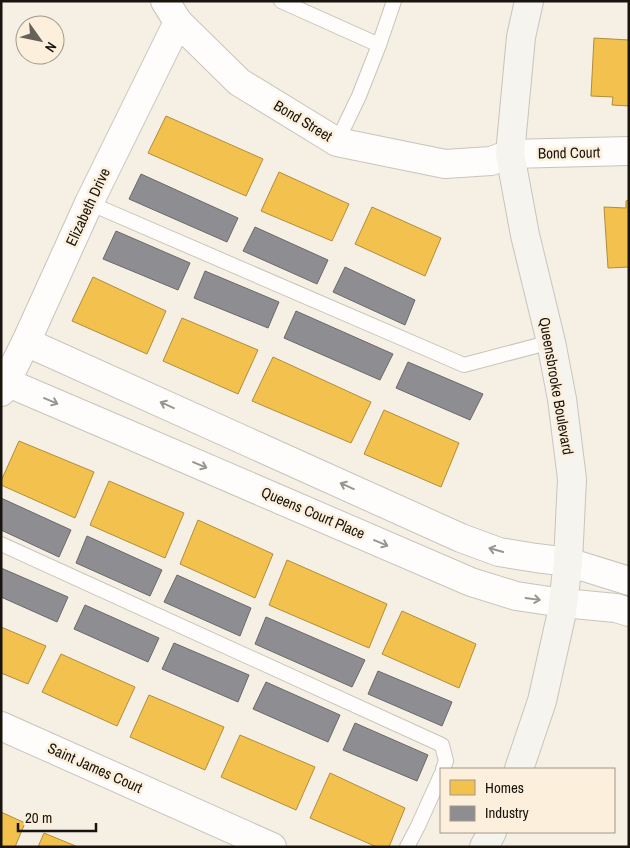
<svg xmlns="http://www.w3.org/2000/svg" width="630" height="848" font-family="'Archivo Narrow',sans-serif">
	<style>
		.homes { fill: #f2c14e; stroke: #b18d3b }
		.industry { fill: #8d8d92; stroke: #6a696a }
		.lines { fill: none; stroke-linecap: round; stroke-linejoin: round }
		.lane-casing { stroke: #c9c4bb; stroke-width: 16 }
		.street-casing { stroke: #c9c4bb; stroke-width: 30 }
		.secondary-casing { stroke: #c9c4bb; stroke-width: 30 }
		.lane { stroke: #fefdfb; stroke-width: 14 }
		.street { stroke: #fefdfb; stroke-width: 28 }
		.secondary { stroke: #f6f4ee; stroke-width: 28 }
		.oneway { stroke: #979590 }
		.labels { text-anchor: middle; stroke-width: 5; stroke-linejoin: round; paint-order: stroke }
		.street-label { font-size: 15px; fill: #19150e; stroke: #fcf0dd }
	</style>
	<rect width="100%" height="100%" fill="#f5efe4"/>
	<g class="homes">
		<path d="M594,38l35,2v66l-17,-1 1,-8 -22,-1z"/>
		<path d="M166,116l97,43 -17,37 -98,-43z"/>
		<path d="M279,172l70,32 -17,37 -71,-30z"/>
		<path d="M629,200v67l-21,1 -4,-61 22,1v-7z"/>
		<path d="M372,207l69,31 -16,38 -70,-32z"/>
		<path d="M93,277l73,34 -19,43 -75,-33z"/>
		<path d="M182,318l76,32 -20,44 -75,-33z"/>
		<path d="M273,357l98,45 -20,41 -99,-42z"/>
		<path d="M384,410l75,33 -18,44 -77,-33z"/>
		<path d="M19,441l75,31 -19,46 -74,-33v-4z"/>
		<path d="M109,481l75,32 -19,45 -75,-33z"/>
		<path d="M198,520l75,34 -18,44 -75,-34z"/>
		<path d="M287,560l100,44 -18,44 -100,-43z"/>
		<path d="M402,611l74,33 -17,44 -77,-34z"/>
		<path d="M1,627l45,19 -18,38 -27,-11z"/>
		<path d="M61,654l74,33 -18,39 -75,-34z"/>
		<path d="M149,695l75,32 -19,43 -75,-33z"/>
		<path d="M240,735l75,32 -19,43 -75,-33z"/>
		<path d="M330,773l75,35 -16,39h-12l-67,-29z"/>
		<path d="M1,812l24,11 -10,24h-14z"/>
		<path d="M44,833l34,14h-40z"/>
	</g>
	<g class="industry">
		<path d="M141,174l97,44 -11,24 -98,-43z"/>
		<path d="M255,227l73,33 -11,24 -74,-33z"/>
		<path d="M116,231l74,32 -12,27 -75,-31z"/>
		<path d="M345,267l70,33 -10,25 -72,-33z"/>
		<path d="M205,271l74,31 -11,26 -74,-30z"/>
		<path d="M296,311l97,43 -13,26 -96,-42z"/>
		<path d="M408,362l75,32 -13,26 -74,-32z"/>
		<path d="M1,498l70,32 -12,27 -58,-27z"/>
		<path d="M87,536l75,34 -12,26 -74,-33z"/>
		<path d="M1,568l67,29 -11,25 -56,-25z"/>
		<path d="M177,575l74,33 -11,28 -76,-34z"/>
		<path d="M85,605l74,33 -11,24 -74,-33z"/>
		<path d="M266,617l99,43 -13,27 -97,-43z"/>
		<path d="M174,643l75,32 -11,27 -76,-33z"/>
		<path d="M378,671l74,31 -10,24 -74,-32z"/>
		<path d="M266,682l74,33 -12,27 -75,-33z"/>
		<path d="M355,723l73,32 -11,26 -74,-31z"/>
	</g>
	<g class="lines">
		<g class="lane-casing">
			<g id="lane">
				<path d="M281,1l98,44 -20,51 -22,46"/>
				<path d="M379,45l15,-44"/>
				<path d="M89,203l375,162 87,-23"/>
				<path d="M1,544l441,201 4,16 -3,8"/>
				<path d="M407,847l11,-21 23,-51"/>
			</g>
		</g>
		<g class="street-casing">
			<g id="street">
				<path d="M165,1l13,21 61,60 98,60 108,22 46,-3 19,-7 119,-3"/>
				<path d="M26,342l435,196 38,14 37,6 32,4 61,19"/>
				<path d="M6,382l131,56 334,144 45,14 47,7 53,5 13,4"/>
				<path d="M1,392l25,-50 63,-139 89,-181"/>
				<path d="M1,726l271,121"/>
			</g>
		</g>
		<g class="secondary-casing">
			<g id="secondary">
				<path d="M519,769l23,-68 20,-89 6,-50 4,-83 -10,-80 -11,-57 -26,-107 -15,-81 11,-117 8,-36"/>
				<path d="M484,847l8,-15"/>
			</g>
		</g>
		<use href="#lane" class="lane"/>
		<use href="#street" class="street"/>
		<use href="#secondary" class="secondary"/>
	</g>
	<defs><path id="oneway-shaft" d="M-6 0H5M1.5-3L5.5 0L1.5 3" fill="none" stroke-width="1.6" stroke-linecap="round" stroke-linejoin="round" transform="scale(1.25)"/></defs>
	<g class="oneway">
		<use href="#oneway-shaft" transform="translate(51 401) rotate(23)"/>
		<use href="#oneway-shaft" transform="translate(167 405) rotate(-156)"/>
		<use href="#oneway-shaft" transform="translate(200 465) rotate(23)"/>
		<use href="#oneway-shaft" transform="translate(347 486) rotate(-156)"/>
		<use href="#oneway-shaft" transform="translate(381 543) rotate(23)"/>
		<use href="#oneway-shaft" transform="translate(496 550) rotate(-164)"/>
		<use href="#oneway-shaft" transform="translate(533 599) rotate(8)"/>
	</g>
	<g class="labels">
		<g class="street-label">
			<text transform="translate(303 121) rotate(31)" y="5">Bond Street</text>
			<text transform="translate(569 153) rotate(-1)" y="5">Bond Court</text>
			<text transform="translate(88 207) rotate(-65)" y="5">Elizabeth Drive</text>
			<text transform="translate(556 386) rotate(80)" y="5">Queensbrooke Boulevard</text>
			<text transform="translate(313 513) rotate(23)" y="5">Queens Court Place</text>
			<text transform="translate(95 768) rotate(24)" y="5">Saint James Court</text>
		</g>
	</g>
	<rect width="630" height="848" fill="none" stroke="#19150e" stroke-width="5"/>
	<rect x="440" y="768" width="175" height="65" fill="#fcf0dd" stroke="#a1988a"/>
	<rect x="450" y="780" width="25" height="15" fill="#f2c14e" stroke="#a1988a"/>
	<text x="485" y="793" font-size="15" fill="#19150e">Homes</text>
	<rect x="450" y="806" width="25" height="15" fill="#8d8d92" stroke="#a1988a"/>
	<text x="485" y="818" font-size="15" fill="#19150e">Industry</text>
	<g transform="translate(40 40) rotate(123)"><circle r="24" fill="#fcf0dd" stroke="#a1988a"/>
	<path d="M0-4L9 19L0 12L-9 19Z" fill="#666159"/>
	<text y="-8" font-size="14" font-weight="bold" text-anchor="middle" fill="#19150e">N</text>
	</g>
	<path d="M18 823v8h78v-8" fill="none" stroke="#19150e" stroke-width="2.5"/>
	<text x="25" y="823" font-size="15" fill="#19150e" stroke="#fcf0dd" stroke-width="4" paint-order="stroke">20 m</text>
</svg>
